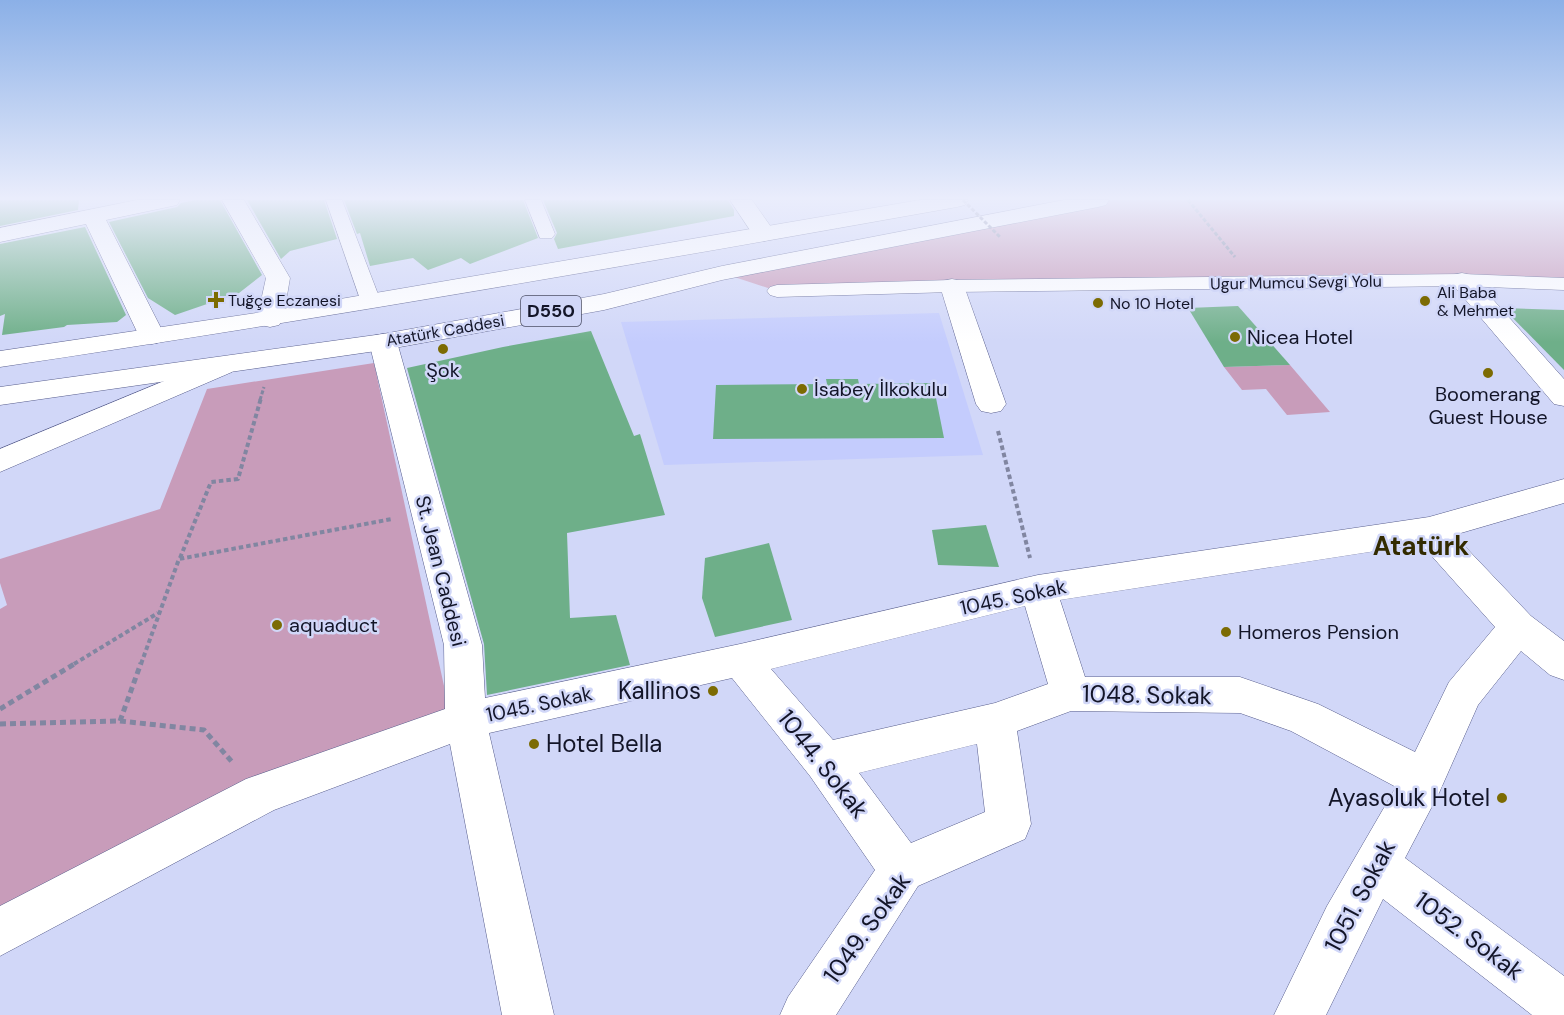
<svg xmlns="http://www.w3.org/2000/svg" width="1564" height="1015" font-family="'DM Sans',sans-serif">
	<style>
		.built { fill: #c4ccfd }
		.green { fill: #c89cba }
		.building { fill: #6eaf89 }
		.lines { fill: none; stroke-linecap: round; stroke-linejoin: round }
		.pedestrian-casing { stroke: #575d8c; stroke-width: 1 }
		.minor-casing { stroke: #575d8c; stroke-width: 1 }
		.tertiary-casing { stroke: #575d8c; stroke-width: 1 }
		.trunk-casing { stroke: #575d8c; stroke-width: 1 }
		.path-far2 { stroke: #8186a1; stroke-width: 3; stroke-dasharray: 4 2; stroke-linecap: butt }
		.path-far1 { stroke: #8186a1; stroke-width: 4; stroke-dasharray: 4.5 3; stroke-linecap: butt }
		.path { stroke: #8186a1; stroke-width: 5; stroke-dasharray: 6 4; stroke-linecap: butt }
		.pedestrian { fill: #fff; fill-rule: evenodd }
		.minor { fill: #fff; fill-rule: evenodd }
		.tertiary { fill: #fff; fill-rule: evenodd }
		.trunk { fill: #fff; fill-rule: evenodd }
		.path-bridge { stroke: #8186a1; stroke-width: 3; stroke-dasharray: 4 2; stroke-linecap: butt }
		.poi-dot { fill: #7c6b03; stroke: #d1d7f8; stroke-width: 2 }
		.labels { text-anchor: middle; stroke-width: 5; stroke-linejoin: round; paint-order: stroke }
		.far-street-label { font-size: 16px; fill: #131528; stroke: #d1d7f8 }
		.far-poi-label { font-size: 16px; fill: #131528; stroke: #d1d7f8; text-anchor: start }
		.shield { fill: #d1d7f8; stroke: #4c4f66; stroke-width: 1.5 }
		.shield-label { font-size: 18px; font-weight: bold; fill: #131528 }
		.poi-label { font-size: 20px; fill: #131528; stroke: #d1d7f8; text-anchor: start }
		.street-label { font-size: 20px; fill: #131528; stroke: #d1d7f8 }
		.near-poi-label { font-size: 24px; fill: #131528; stroke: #d1d7f8; text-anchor: end }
		.near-street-label { font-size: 24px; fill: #131528; stroke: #d1d7f8 }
		.district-label { font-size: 26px; font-weight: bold; fill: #332b00; stroke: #d1d7f8 }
	</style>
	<rect width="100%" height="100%" fill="#d1d7f8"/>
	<path class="built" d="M939,313l44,142 -319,10 -43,-143z"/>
	<g class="green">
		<path d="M1098,200h466v84l-787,7 -55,-18z"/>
		<path d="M374,363l75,346 -449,198v-298l7,-4 -7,-22v-24l160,-50 47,-120z"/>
		<path d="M1290,365l40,47 -43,3 -21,-26 -24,1 -18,-23z"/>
	</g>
	<g class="building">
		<path d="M0,200h79l-1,10 -78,16z"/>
		<path d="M195,200h25l42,75 -23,18 -64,22 -27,-17 -39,-76 68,-15 4,-4z"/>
		<path d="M247,200h77l13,39 -47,12 -9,8z"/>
		<path d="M344,200h179l15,38 -68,26 -9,-6 -33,12 -15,-12 -43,8 -10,-33 -3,1z"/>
		<path d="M543,200h185l6,10v6l-176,33 -4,-10 3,-6z"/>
		<path d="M85,227l41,88 -9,7 -50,3 -3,2 -62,8 3,-21 -5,2v-72z"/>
		<path d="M1238,306l52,59 -66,2 -36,-59z"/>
		<path d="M1503,308l61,2v60z"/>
		<path d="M591,331l43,105 6,-2 25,81 -98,18 3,85 46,-3 14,50 -143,30 -3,-51 -77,-276 96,-21z"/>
		<path d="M826,379h32l1,5 74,-1 11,55 -231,1 3,-54 111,-1z"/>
		<path d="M986,525l13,42 -61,-2 -6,-35z"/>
		<path d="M769,543l23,77 -77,17 -13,-39 3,-40z"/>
	</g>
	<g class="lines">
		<g class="pedestrian-casing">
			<g id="pedestrian">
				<path d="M326,200h16l39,102 -3,4h-14l-3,-4z"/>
				<path d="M525,200h16l14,34 -3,4h-12z"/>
				<path d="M1462,274l102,4v12l-102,-4 -510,6 -175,5 -7,-2 -3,-4 3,-4 7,-2 175,-5z"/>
			</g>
		</g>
		<g class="minor-casing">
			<g id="minor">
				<path d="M137,200h43l-3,5 -71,15 59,116 -4,6 -9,2 -9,-2 -4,-6 -53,-112 -86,18v-14z"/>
				<path d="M222,200h22l46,78 -7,41 -4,6 -9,2 -9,-2 -4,-6 9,-41z"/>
				<path d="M730,200h22l24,34 -4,5 -8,2 -8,-2z"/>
				<path d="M1462,273l9,2 93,104v27l-10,-2 -101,-119 -3,-5 3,-5z"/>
				<path d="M952,279l9,2 3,5 42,118 -5,7 -10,2 -10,-2 -5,-7 -36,-118 3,-5z"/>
				<path d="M383,334l10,2 4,6 85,303 3,53 255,-54 298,-69 391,-58 135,-38v24l-110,32 77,81 33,25v39l-14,-5 -29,-24 -43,54 -39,88 -34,65 159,118v39h-32l-149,-116 -57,116h-52l53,-109 69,-119 -105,-56 -51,-18 -169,-2 -54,20 14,93 -6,15 -107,47 -82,129h-56l8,-18 87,-127 -65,-94 -78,-98 -243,55 65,282h-52l-52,-271 -176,66 -274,146v-50l246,-127 199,-70 -1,-64 -75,-303 4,-6zM1421,544l74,83 -46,55 -34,70 -97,-48 -78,-27h-155l-25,-77zM1025,606l23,78 -53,19 -162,37 -62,-71zM977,744l8,68 -74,31 -52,-70z"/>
			</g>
		</g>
		<g class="tertiary-casing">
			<path id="tertiary" d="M222,357l10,3 4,6 -4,6 -232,100v-23z"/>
		</g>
		<g class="trunk-casing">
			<g id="trunk">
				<path d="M920,200h48l-3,5 -8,2c-319,57 -637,112 -957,160v-16l270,-40z"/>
				<path d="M1064,200h45l-3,5 -8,2 -376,73 -118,30 -221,40 -383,55v-18l383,-53 221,-40 118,-28z"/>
			</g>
		</g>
		<g class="path-far2">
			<path d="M1188,200l47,57"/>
			<path d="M260,400l4,-13"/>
		</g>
		<g class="path-far1">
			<path d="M998,431l32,127"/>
			<path d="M180,558l31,-76 27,-3 23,-81"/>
			<path d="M74,664l84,-51"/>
			<path d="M141,664l38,-105 213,-40"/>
		</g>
		<g class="path">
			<path d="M0,709l76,-46"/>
			<path d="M120,721l21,-58"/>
			<path d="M0,724l120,-3 84,9 29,33"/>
		</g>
		<use href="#pedestrian" class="pedestrian"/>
		<use href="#minor" class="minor"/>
		<use href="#tertiary" class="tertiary"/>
		<use href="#trunk" class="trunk"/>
		<path class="path-bridge" d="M963,200l37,37"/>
	</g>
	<linearGradient id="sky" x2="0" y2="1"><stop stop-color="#8bb0e7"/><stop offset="0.58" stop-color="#eaedfc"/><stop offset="1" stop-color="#eaedfc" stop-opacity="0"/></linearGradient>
	<rect width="1564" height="342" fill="url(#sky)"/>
	<g class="poi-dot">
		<path d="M213 291h6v6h6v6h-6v6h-6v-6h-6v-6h6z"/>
		<circle cx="1425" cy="301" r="6"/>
		<circle cx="1098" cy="303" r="6"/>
		<circle cx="1235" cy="337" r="6"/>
		<circle cx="443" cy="349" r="6"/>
		<circle cx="1488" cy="373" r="6"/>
		<circle cx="802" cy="389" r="6"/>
		<circle cx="277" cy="625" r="6"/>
		<circle cx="1226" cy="632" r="6"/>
		<circle cx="713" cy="691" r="6"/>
		<circle cx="534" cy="744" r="6"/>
		<circle cx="1502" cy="798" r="6"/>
	</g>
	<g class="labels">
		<g class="far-street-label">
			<text transform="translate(1296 282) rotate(-1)" y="6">Ugur Mumcu Sevgi Yolu</text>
			<text transform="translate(445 330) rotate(-10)" y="6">Atatürk Caddesi</text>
		</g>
		<g class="far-poi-label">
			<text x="1437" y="298">Ali Baba<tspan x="1437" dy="18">&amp; Mehmet</tspan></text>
			<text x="228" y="306">Tuğçe Eczanesi</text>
			<text x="1110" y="309">No 10 Hotel</text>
		</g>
		<rect class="shield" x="521" y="296" width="60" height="30" rx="4.5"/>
		<g class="shield-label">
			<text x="551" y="317">D550</text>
		</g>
		<g class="poi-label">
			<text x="1247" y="344">Nicea Hotel</text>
			<text x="443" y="377" text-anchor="middle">Şok</text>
			<text x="814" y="396">İsabey İlkokulu</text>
			<text x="1488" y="401" text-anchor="middle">Boomerang<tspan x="1488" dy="23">Guest House</tspan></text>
			<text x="289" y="632">aquaduct</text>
			<text x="1238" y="639">Homeros Pension</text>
		</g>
		<g class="street-label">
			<text transform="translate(441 571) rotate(76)" y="7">St. Jean Caddesi</text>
			<text transform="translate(1013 597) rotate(-12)" y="7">1045. Sokak</text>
			<text transform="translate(539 704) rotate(-12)" y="7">1045. Sokak</text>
		</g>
		<g class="near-poi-label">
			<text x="701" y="699">Kallinos</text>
			<text x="546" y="752" text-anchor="start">Hotel Bella</text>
			<text x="1490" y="806">Ayasoluk Hotel</text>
		</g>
		<g class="near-street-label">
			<text transform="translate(1147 695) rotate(1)" y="8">1048. Sokak</text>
			<text transform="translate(823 764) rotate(52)" y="8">1044. Sokak</text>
			<text transform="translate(1360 896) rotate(-62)" y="8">1051. Sokak</text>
			<text transform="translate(867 928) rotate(-54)" y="8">1049. Sokak</text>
			<text transform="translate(1469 936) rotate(37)" y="8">1052. Sokak</text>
		</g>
		<g class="district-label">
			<text x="1421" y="555">Atatürk</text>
		</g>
	</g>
</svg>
